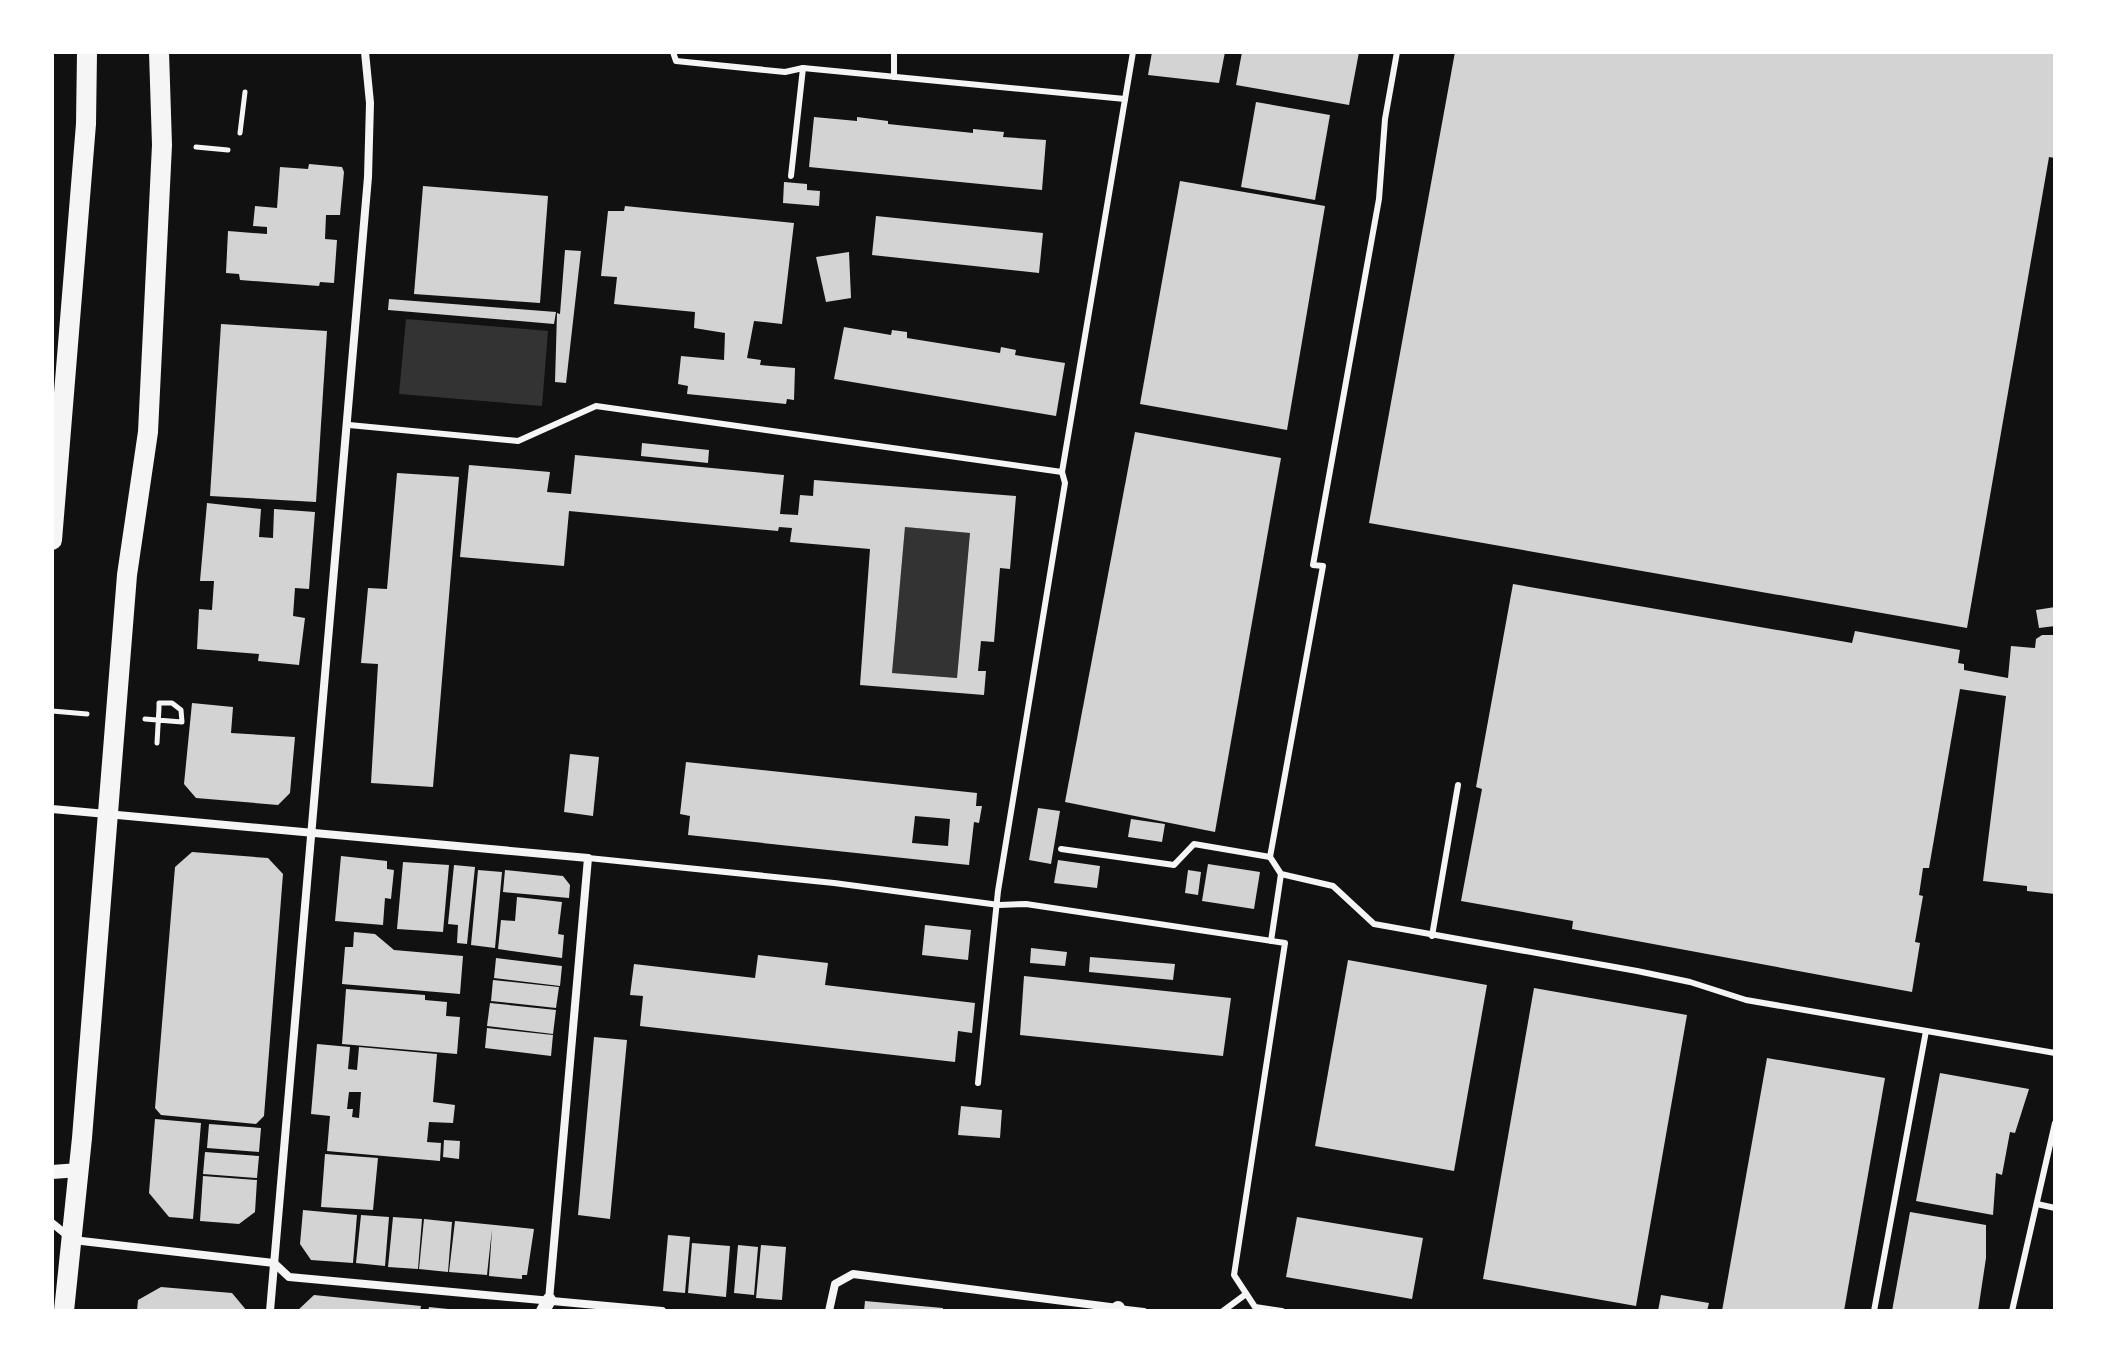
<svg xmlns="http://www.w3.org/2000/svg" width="2107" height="1363" font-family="'Sofia Sans Condensed',sans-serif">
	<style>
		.water { fill: #333 }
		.building { fill: #d3d3d3; fill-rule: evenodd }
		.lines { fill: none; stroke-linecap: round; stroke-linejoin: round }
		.path { stroke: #f5f5f5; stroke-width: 5 }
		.service { stroke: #f5f5f5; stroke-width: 6 }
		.minor { stroke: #f5f5f5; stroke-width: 8 }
		.tertiary { stroke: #f5f5f5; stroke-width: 14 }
		.primary { stroke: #f5f5f5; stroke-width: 20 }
	</style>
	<rect width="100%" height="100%" fill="#111"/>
	<g class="water">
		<path d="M406,319l142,12 -6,75 -143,-12z"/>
		<path d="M905,527l65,6 -13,145 -65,-5z"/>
	</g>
	<g class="building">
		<path d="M1152,52h73l-6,31 -71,-8z"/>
		<path d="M1242,52h117l-10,53 -113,-20z"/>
		<path d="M1455,52h600v106l-6,-1 -82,471 -598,-105z"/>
		<path d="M1256,102l74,13 -15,85 -74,-13z"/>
		<path d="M814,117l43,4v-4l31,4v3l85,9v-4l31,3 -1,5 43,3 -4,50 -233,-23z"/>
		<path d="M309,164l33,3 2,5 -4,43h-14l-1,24 12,1 -3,43 -14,-1 -1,4 -79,-6 -1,-6 -13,-1 2,-42 39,3v-7l-14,-1 2,-20 22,2 3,-41 28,2z"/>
		<path d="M1180,181l145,25 -38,224 -147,-26z"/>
		<path d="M784,182l23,2v6l13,1 -1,15 -36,-3z"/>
		<path d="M423,186l125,10 -8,107 -126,-9z"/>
		<path d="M625,206l169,17 -12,101 -28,-3 -7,37 14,2 -1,5 35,3 -1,32 -7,-1 -1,5 -99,-10 1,-8 -10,-2 3,-28 43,4 1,-27 -31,-5 1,-16 -81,-8 3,-27 -16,-1 7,-65h16z"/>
		<path d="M876,216l167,17 -4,40 -167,-18z"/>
		<path d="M565,250l16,1 -15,132 -11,-1 2,-69 3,1z"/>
		<path d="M849,252l2,46 -25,4 -10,-45z"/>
		<path d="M389,299l167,13 -2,12 -166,-14z"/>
		<path d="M221,324l106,7 -11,171 -106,-6z"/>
		<path d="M844,327l47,8 1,-5 15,2v6l93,15 1,-6 15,3 -1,5 50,8 -9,53 -222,-37z"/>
		<path d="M1135,432l146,26 -66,374 -150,-30z"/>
		<path d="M642,443l67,7 -1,13 -67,-7z"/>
		<path d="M575,455l209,20 -4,39 18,1 2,-20 13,1 1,-16 202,16 -6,73 -10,-1 -6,74 -13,-1 -3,30h8l-2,24 -124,-10 10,-136 -80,-7 2,-14 -13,-1 -1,4 -209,-20 -5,55 -104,-9 9,-92 81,7 -3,20 24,2zM905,527l65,6 -13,145 -65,-5z"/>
		<path d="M397,473l62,4 -26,310 -62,-4 7,-119 -17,-1 7,-75 19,1z"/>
		<path d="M207,503l54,6 -2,28 14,1 1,-29 41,3 -6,77 -14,-1 -2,28 12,2 -6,47 -41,-4 1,-7 -62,-5 2,-40 13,1 2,-29h-14z"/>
		<path d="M1513,584l339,59 3,-12 105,19 -2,13 6,1v6l44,8 3,-32 24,2 1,-9 6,-4h13v259l-28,-3v-5l-44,-5 23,-185 -46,-7 -31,179h-6l-4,27 4,1 -8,46 5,1 -8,49 -340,-63 1,-8 -112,-20 21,-112 -6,-2z"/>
		<path d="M2055,607v19l-16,2 -3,-18z"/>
		<path d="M192,703l41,4 -2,26 64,4 -5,56 -12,12 -82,-7 -12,-14z"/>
		<path d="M570,754l29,3 -6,59 -29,-4z"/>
		<path d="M686,762l291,31 -1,13h6l-3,17 -5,-1 -5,43 -281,-30 2,-19 -10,-2zM915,816l35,3 -2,27 -36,-3z"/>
		<path d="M1038,808l22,3 -9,53 -22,-4z"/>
		<path d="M1131,819l34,5 -3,18 -34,-5z"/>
		<path d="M192,852l76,6 15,16 -19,242 -8,8 -95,-9 -6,-7 20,-241z"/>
		<path d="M341,856l46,5v8l7,1 -3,29 -6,-1 -2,27 -48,-4z"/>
		<path d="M1058,860l42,6 -3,22 -43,-5z"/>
		<path d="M403,862l46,3 -6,67 -46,-3z"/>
		<path d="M1208,864l52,8 -6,37 -52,-8z"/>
		<path d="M454,865l21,2 -8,77 -10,-1 1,-18 -10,-1z"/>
		<path d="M478,870l24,2 -7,76 -24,-3z"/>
		<path d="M505,870l58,6 7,9 -1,13 -66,-6z"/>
		<path d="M1188,870l13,2 -3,23 -13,-2z"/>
		<path d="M517,897l45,5 -4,32 6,1 -2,23 -64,-9 3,-29 14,1z"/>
		<path d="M925,925l46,5 -3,30 -46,-5z"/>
		<path d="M354,932l21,2 19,16 69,6 -3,38 -118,-10 3,-37h8z"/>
		<path d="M1031,948l36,4 -2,14 -35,-3z"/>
		<path d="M758,955l70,8 -3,22 150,18 -3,30 -14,-2 -3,31 -315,-36 3,-30 -13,-1 4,-31 121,14z"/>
		<path d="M1090,957l85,7 -2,16 -84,-8z"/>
		<path d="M496,958l66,8 -2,20 -66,-8z"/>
		<path d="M1348,960l139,25 -33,186 -139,-25z"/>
		<path d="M1024,976l207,22 -8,58 -203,-21z"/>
		<path d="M493,980l66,7 -3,21 -65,-7z"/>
		<path d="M1534,988l153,27 -51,291 -153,-27z"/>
		<path d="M346,989l79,6v5l22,2 -1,14 14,1 -3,37 -115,-10z"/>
		<path d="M490,1003l66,7 -3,24 -66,-8z"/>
		<path d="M487,1028l66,7 -2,21 -66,-8z"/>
		<path d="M594,1037l33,3 -17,179 -32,-4z"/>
		<path d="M317,1044l33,3 -2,22 9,1 2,-23 78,7 -4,48 22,3 -2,18 -24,-1 -2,20 14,1 -1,18 -113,-10 3,-35 -19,-2zM349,1092h12l-2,26 -7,-1 1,-8h-6z"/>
		<path d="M1767,1058l118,20 -41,233h-122z"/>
		<path d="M1940,1073l89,16 -14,44 -5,-1 -8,43 -6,-2 -3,42 -77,-14z"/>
		<path d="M961,1106l41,4 -2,28 -42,-3z"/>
		<path d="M155,1119l46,4 -8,96 -24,-2 -20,-24z"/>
		<path d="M209,1124l52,4 -2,24 -52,-4z"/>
		<path d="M444,1140l16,1 -1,18 -16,-2z"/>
		<path d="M205,1152l54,4 -2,22 -54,-4z"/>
		<path d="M325,1154l53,4 -5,52 -52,-3z"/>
		<path d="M203,1176l54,4 -2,32 -16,12 -39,-3z"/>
		<path d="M303,1210l54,5 -4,48 -42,-3 -11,-16z"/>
		<path d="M1910,1212l76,13v33l-8,53h-86z"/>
		<path d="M361,1215l28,2 -4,49 -29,-3z"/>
		<path d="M393,1217l29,2 -4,50 -30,-2z"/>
		<path d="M1297,1217l126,21 -11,61 -126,-22z"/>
		<path d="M424,1219l28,3 -4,50 -29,-3z"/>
		<path d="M455,1221l79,8 -7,46h-5v4l-33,-3 3,-47 -5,46 -38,-3z"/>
		<path d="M668,1235l22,2 -5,56 -22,-2z"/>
		<path d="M692,1243l38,3 -4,51 -38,-4z"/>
		<path d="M738,1245l20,2 -4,48 -20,-2z"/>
		<path d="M761,1245l25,2 -4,53 -26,-2z"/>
		<path d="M161,1287l71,6 15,18h-110l1,-11z"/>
		<path d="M314,1295l107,11 -1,5h-123z"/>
		<path d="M1661,1295l48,8 -2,8h-49z"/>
		<path d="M865,1301l78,7 -1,3h-78z"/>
		<path d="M429,1307l19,2v2h-20z"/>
	</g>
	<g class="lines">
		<g class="path">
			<path d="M240,133l5,-41"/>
			<path d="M196,147l32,3"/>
			<path d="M52,711l35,3"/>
			<path d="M145,719l37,3 -1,-12 -9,-7h-13v5l-2,35"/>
		</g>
		<g class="service">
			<path d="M673,52l3,9 109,11 18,-4 322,31"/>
			<path d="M894,52v25"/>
			<path d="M1397,52l-12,67 -6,80 -66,366 10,1 -53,291 11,17 52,12 41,38 263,47 53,11 56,18 309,53"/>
			<path d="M791,176l12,-108"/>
			<path d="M349,425l169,16 78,-35 466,66"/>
			<path d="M1061,849l113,16 20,-21 76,13"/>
			<path d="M588,858l246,25 165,22 27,-1 259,39 -51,332 21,32 27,4"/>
			<path d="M1432,936l26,-151"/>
			<path d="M1271,941l10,-67"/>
			<path d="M978,1083l20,-192 67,-408 -3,-11 71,-420"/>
			<path d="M2037,1204l18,4"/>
			<path d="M1118,1308l26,3"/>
			<path d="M1223,1311l23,-17"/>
			<path d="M1874,1311l52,-280"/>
			<path d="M2012,1311l43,-188"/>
		</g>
		<g class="minor">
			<path d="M52,809l536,49 -39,442"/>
			<path d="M52,1223l21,17 201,23 15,14 373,34"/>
			<path d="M270,1311l98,-1134 2,-74 -5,-51"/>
			<path d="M829,1311l6,-27 18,-10 265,34"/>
		</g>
		<g class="tertiary">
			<path d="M52,1172l27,-2"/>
			<path d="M543,1311l6,-11"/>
			<path d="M1118,1311v-3"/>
		</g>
		<g class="primary">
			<path d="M52,540l34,-416 1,-72"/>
			<path d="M64,1311l18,-173 45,-563 21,-143 14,-287 -3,-93"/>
		</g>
	</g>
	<rect width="2107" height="1363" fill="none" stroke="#ffffff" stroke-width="108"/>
</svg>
